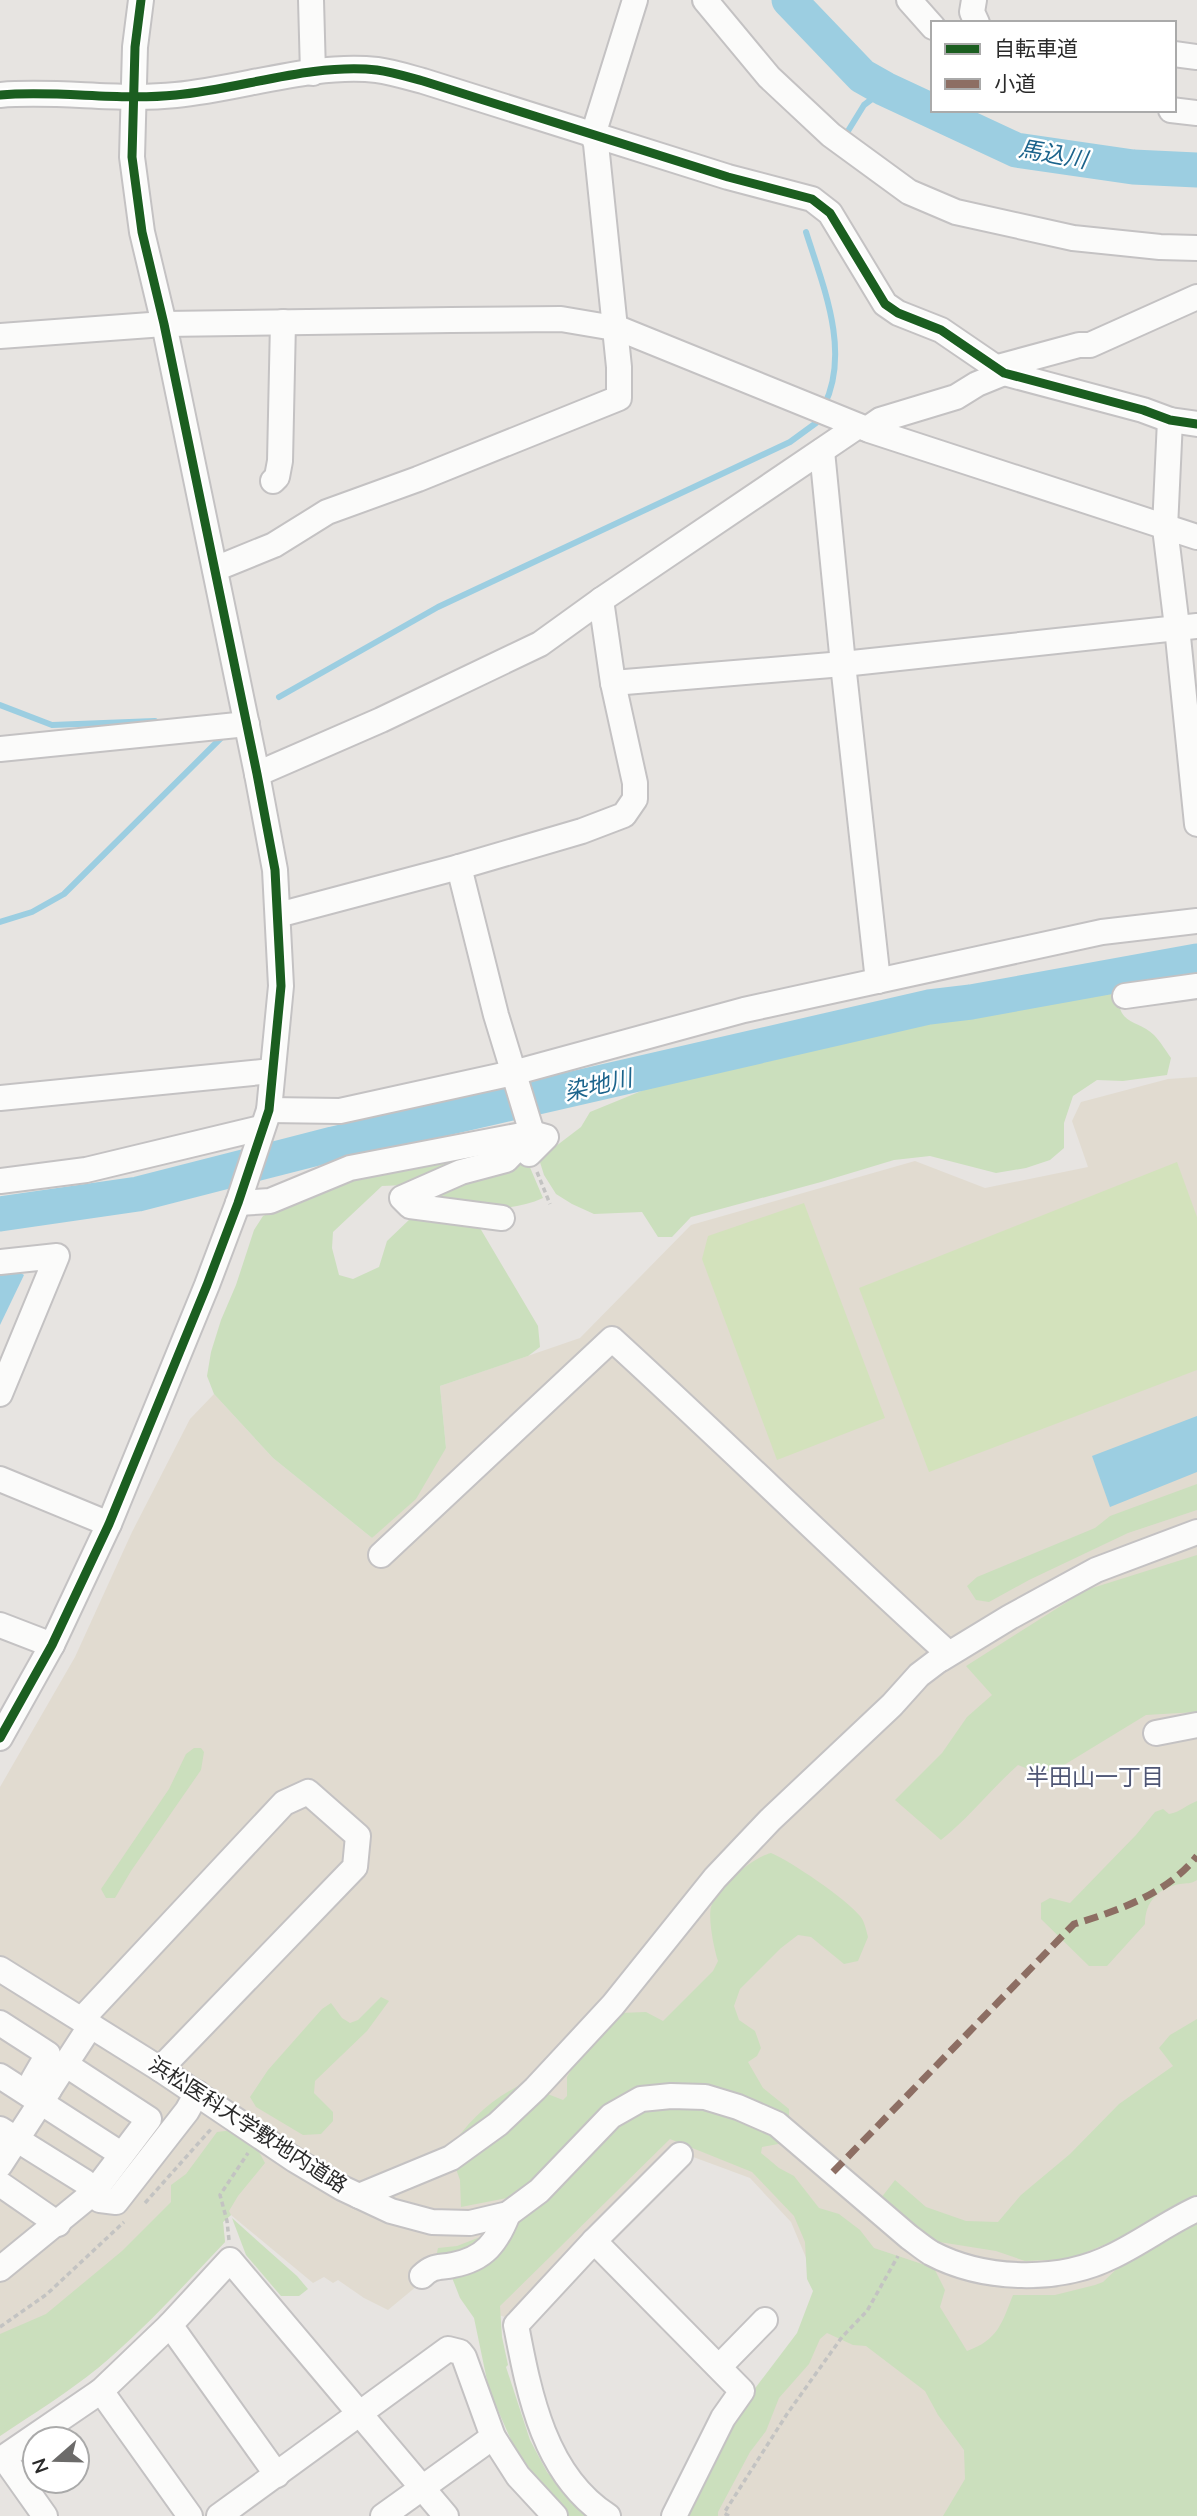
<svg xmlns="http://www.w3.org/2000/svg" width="1197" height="2516" font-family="Mulish,'Noto Sans JP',sans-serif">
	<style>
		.education { fill: #e1dbd0 }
		.green { fill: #cbdfbd }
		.pitch { fill: #d3e2bc }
		.water { fill: #9ccee1 }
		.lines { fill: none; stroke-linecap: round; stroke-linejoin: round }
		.stream { stroke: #9ccee1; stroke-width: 6 }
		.river { stroke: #9ccee1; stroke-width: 35 }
		.minor-casing { stroke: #c4c2c3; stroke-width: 28 }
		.path { stroke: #c3c3c2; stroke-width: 3.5; stroke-dasharray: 5 3.5; stroke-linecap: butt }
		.minor { stroke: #fbfbfa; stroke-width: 24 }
		.quiet { stroke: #8d6e63; stroke-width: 7; stroke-dasharray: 14 7; stroke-linecap: butt }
		.cycleway-casing { stroke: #fff; stroke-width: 13 }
		.cycleway { stroke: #1b5e20; stroke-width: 9 }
		.labels { text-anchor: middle; stroke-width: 5; stroke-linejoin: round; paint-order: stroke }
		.street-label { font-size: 21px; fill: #2a2a2a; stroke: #fff }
		.water-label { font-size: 23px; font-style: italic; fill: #1c648c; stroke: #fff }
		.neighbourhood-label { font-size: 23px; fill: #4f5675; stroke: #fff }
	</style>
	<rect width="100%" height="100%" fill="#e7e4e1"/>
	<path class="education" d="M1197,1077v1439h-499l94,-160 28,-65 -29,-69 -41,-44 -81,-30 -164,169 -19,-6 -25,-40 -32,5 -41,34 -24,-12 -26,-18 -5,3 -9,-6 -11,6 -82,-68 -8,7 2,20 -66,69 -60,56 -33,25 -66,44v-649l75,-130 57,-125 58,-113 24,-25 59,64 99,80 74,-90 -6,-62 140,-48 111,-113 224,-64 70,27 103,-21 -16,-46 9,-19 87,-23z"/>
	<g class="green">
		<path d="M1109,985l10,11c-2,29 20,24 35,39 6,6 12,16 17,23l-4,17 -44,6 -26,-1 -24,16 -9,27v25l-14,12 -24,8 -30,5 -66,-17 -36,4 -73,22 -130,35 -19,20h-14l-16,-25 -48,2 -22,-10 -16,-10 -12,-19 -5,-16 42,-32 9,-15 93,-38 112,-29 136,-31 49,-4 94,-20z"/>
		<path d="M518,1140l-113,45 -23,1 -49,46 -1,16 7,27 14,4 26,-12 8,-26 24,-23 54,5 15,5 58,98 2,21 -12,9 -88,30 6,62 -30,51 -44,39 -99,-80 -59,-64 -7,-18 4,-24 10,-32 15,-35 18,-55 9,-14 87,-42z"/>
		<path d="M526,1158l17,40c-39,18 -86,8 -129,5z"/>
		<path d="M1197,1484v26l-69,23 -99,47 -40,22 -13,-2 -9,-14 10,-9 118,-49 15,-12z"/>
		<path d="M1197,1555v157l-51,3 -100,61 -28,-11c-27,24 -49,53 -77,75l-46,-40 47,-47 25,-36 25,-22 -26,-29 120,-76z"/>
		<path d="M194,1748h7l3,4 -3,18 -70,101 -16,27h-9l-5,-9 68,-100 17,-35z"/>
		<path d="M1197,1801v79c-6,4 -10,3 -17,4 -22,4 -35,18 -35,40l-38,42h-18l-48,-47v-16l9,-5 20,5 66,-68 19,-23 8,-3 6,5c12,-2 17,-9 28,-13z"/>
		<path d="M771,1853c21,9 74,45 89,63 5,6 6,14 8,21l-10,24 -14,3 -33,-27 -13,-2 -17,13 -41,41 -6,17 5,14 16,11 6,17 -4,8 -9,6 15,26 26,21v33l-27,5 -1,6 18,15 15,8 25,32 20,6 21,16 14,18 60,20 11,22 -5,17 27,44c31,-11 35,-28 46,-56h42l40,-10 8,-3 22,-21 72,-43v298h-254l22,-37 -1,-29 -26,-35 -13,-24 -59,-45 -13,-1 -26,-12 -7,6 -11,25 -30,34 -13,33 -16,21 -32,60v4h-35l64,-117 50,-66 16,-42 -6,-12 -2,-37 -11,-26 -42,-44 -82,-33 -170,167 2,31 6,28 -2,2 24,73 17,32 39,44h-18l-32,-36 -21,-31 -26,-59 -15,-72 -14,-20 -9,-23 -16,-13 3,-14 19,-2 62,-24 -6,-21 -6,-3 -46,9 -1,-27 -11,-30c19,-29 41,-50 73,-66l41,16 4,-4v-19l17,-29 35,-35 27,-1 17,9 50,-50 5,-10c-4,-12 -10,-42 -7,-54 7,-20 40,-49 60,-54z"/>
		<path d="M381,1997l8,4 -22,30 -52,50 -1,12 19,19v9l-12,13 -18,1 -47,-28 -6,-10 18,-27 54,-61 9,-6 11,15 8,5 8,-3z"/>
		<path d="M1197,2019v181l-72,36 -55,23 -45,2 -29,-10 -63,-10 -52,-43 14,-18 31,27 40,14 32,1 23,-27 49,-41 49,-50 54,-38 -14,-18 11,-13z"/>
		<path d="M233,2130l26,22 6,11 -27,33 -9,15 2,4 -8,7 2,20c-41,43 -81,88 -127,126 -31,25 -65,46 -98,68v-102l46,-20 76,-63 49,-49v-17l15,-11 31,-42z"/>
		<path d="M232,2218l65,58 11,13 -9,7h-18l-35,-41z"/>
	</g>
	<g class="pitch">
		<path d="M1177,1162l20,55v153l-268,102 -70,-184z"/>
		<path d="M804,1203l81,215 -108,42 -75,-201 6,-23z"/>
	</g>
	<g class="water">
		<path d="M16,1270l8,5 -24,50v-54z"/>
		<path d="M1197,1416v56l-87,35 -18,-51z"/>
	</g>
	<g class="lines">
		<g class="stream">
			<path d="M848,131l16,-26 21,-16"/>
			<path d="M806,232c17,54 45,119 18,174"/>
			<path d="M279,697l159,-90 352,-165 26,-19 3,-7"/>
			<path d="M0,705l52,20 103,-4"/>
			<path d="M0,922l32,-10 32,-18 159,-158"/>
		</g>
		<g class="river">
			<path d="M789,0l73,76 23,13 131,61 117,17 64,3"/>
			<path d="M0,1214l138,-20 195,-50 596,-137 42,-5 226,-41"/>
		</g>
		<g class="minor-casing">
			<g id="minor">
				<path d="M311,0l2,73"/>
				<path d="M705,0l64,77 62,58 78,57 47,20 117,26 87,9 37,1"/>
				<path d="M909,0l24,27"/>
				<path d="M974,0l-2,12 5,11"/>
				<path d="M1174,54l23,3"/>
				<path d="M0,95c58,-5 117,6 176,0 65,-6 135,-32 201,-25 15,2 31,7 46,11l305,96 84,22 18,14 55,91 13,9 43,17 63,43 139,37 27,10 27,4"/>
				<path d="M1171,110l26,3"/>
				<path d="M0,336l164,-12 287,-4 110,-1 59,10 249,101 328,107"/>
				<path d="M998,367l81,-22h11l107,-48"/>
				<path d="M1170,420l-5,108 12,99 20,197"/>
				<path d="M867,429l13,-9 76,-23 21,-13 27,-11"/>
				<path d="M822,451l21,213 35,317"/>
				<path d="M273,481l4,-4 3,-16 3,-139"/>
				<path d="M215,569l59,-24 53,-33 91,-33 201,-81v-31l-23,-223 -3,-9 42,-135"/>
				<path d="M613,683l230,-19 354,-38"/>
				<path d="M0,749l247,-25"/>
				<path d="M257,774l124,-54 159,-76 61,-44 257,-174"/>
				<path d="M459,867l37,148 36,118"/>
				<path d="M278,915l181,-48 123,-36 42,-16 11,-16v-16l-22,-100 -12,-83"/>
				<path d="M1125,996l72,-10"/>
				<path d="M0,1098l272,-27"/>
				<path d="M269,1110l71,1 173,-38 231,-63 358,-78 95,-11"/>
				<path d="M0,1181l86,-11 175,-42"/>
				<path d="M238,1203l32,-2 80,-33 182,-35 14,4 -17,17"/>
				<path d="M502,1218l-92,-12 -8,-8 59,-26 45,-12 26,-27"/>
				<path d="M0,1262l57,-6 -57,138"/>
				<path d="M0,1479l109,45"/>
				<path d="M381,1555l231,-216c113,103 222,211 336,314"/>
				<path d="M0,1625l52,20"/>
				<path d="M945,1656l-4,3 69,-42 86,-47 101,-38"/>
				<path d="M1156,1733l41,-8"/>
				<path d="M0,1738l52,-93 57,-121 98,-239 31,-82 31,-93 12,-124 -6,-116 -18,-96 -93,-450 -22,-92 -10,-75 3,-110 6,-47"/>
				<path d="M0,1969l160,100 135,91 47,28 49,23 41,11 38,1 38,-9 31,-23 72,-75 30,-17 30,-3 34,1 33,10 39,17 132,113c7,5 14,11 22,16 53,28 128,30 182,3 29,-14 54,-33 84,-47"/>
				<path d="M82,2019l202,-216 24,-11 50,44 -3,31 -195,202"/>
				<path d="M0,2023l48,31 -15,26 16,10"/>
				<path d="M0,2076l121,78"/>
				<path d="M0,2129l85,53 15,18 16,2 71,-91 10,-18"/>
				<path d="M0,2165l91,-140"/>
				<path d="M0,2184l58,40"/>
				<path d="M359,2196l92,-38 47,-34 37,-35 78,-84 102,-127 55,-58 122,-115 27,-30 29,-22"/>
				<path d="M594,2241l86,-86"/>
				<path d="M0,2269l93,-76 56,-74 -84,-55"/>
				<path d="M422,2276c11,-11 17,-8 31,-11 32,-6 44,-23 55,-51"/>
				<path d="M170,2325l107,150"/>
				<path d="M719,2367l46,-47"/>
				<path d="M101,2391l89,125"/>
				<path d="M4,2458l41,58"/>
				<path d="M0,2460l101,-69 69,-66 60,-65 216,256"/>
				<path d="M219,2516l229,-167 12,3 4,5 29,80 25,39 37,40"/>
				<path d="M383,2516l110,-79"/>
				<path d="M608,2516c-64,-41 -79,-123 -92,-191l78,-84 148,150 -19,27 -49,98"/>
			</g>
		</g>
		<g class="path">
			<path d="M537,1172l13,32"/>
			<path d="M145,2203l67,-75"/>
			<path d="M229,2240l-2,-19 -7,-26 28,-42"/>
			<path d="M0,2327l47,-33 77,-72"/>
			<path d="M729,2516l-5,-3 63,-99 55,-77 25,-26 31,-55"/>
		</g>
		<use href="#minor" class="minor"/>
		<path class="quiet" d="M833,2172l241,-248c44,-13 94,-31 123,-68"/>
		<g class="cycleway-casing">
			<g id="cycleway">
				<path d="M0,95c58,-5 117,6 176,0 65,-6 135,-32 201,-25 15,2 31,7 46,11l305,96 84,22 18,14 55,91 13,9 43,17 63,43 139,37 27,10 27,4"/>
				<path d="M0,1738l52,-93 57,-121 98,-239 31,-82 31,-93 12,-124 -6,-116 -18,-96 -93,-450 -22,-92 -10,-75 3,-110 6,-47"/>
			</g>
		</g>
		<use href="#cycleway" class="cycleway"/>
	</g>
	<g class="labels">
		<g class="street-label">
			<text transform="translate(248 2125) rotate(33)" y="7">浜松医科大学敷地内道路</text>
		</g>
		<g class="water-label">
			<text transform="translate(1053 154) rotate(10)" y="8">馬込川</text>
			<text transform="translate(598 1085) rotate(-13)" y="8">染地川</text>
		</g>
		<g class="neighbourhood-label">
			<text x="1095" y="1785">半田山一丁目</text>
		</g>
	</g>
	<rect x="931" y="21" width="245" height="91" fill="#ffffff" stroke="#aaaaaa" stroke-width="2"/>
	<rect x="945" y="44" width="35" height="10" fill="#1b5e20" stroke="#aaaaaa" stroke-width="2"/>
	<text x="994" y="56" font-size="21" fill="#2a2a2a">自転車道</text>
	<rect x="945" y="79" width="35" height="10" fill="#8d6e63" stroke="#aaaaaa" stroke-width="2"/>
	<text x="994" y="91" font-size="21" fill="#2a2a2a">小道</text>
	<g transform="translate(56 2460) rotate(250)"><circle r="33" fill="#ffffff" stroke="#aaaaaa" stroke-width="2"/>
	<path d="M0-5L12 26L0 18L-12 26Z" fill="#6c6b6a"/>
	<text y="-10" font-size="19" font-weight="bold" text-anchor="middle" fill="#2a2a2a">N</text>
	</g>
</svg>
